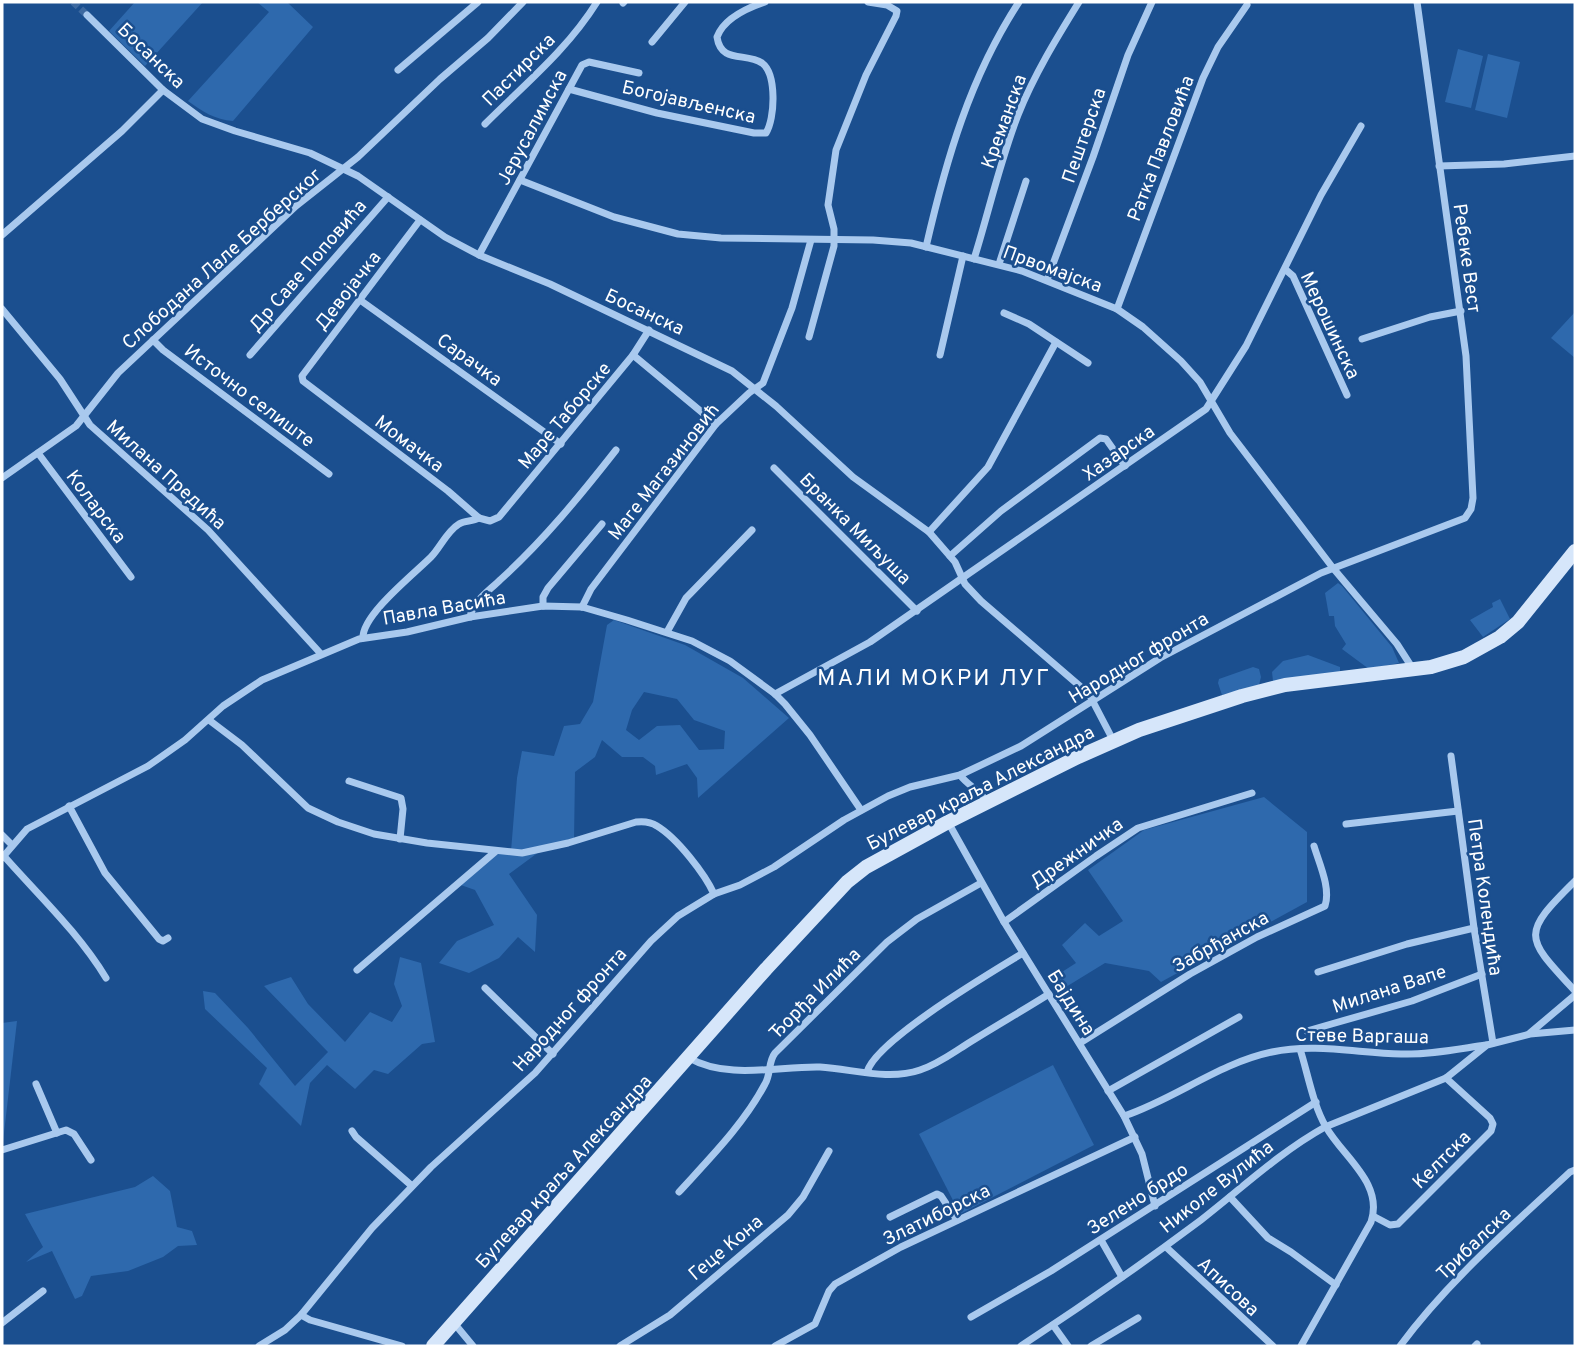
<svg xmlns="http://www.w3.org/2000/svg" width="1577" height="1348" font-family="Overpass,sans-serif">
	<style>
		.green { fill: #2e69ad; fill-rule: evenodd }
		.lines { fill: none; stroke-linecap: round; stroke-linejoin: round }
		.minor-tunnel { stroke: #3d69a0; stroke-width: 7; stroke-dasharray: 7 3.5; stroke-linecap: butt }
		.minor { stroke: #a9c9ee; stroke-width: 7 }
		.secondary { stroke: #d6e6fa; stroke-width: 14 }
		.labels { text-anchor: middle; stroke-width: 5; stroke-linejoin: round; paint-order: stroke }
		.street-label { font-size: 19px; fill: #fff; stroke: #1b4f8f }
		.quarter-label { font-size: 23px; letter-spacing: 2px; fill: #fff; stroke: #1b4f8f }
	</style>
	<rect width="100%" height="100%" fill="#1b4f8f"/>
	<g class="green">
		<path d="M135,2h68l-58,64 -36,-35z"/>
		<path d="M257,2h30l26,25 -80,94c-18,-1 -31,-10 -45,-20l81,-89z"/>
		<path d="M1458,49l25,7 -12,52 -26,-6z"/>
		<path d="M1488,54l32,8 -13,56 -32,-8z"/>
		<path d="M1575,312v46l-24,-20z"/>
		<path d="M1338,583l4,3 50,61 7,16 -30,6 -27,-20 4,-5 -11,-18 -1,-10h-5l-4,-23z"/>
		<path d="M1500,599l10,20 -27,18 -13,-17 23,-13 -1,-4z"/>
		<path d="M614,620l71,25 58,33 46,40 -91,80 -1,-20 -10,-14 -31,11 -1,-9 -12,-9h-21l-20,-17 -7,17 -20,15 -1,69 -31,8 -34,25 28,41 -2,37 -17,-15 -19,21 -30,15 -30,-10 18,-22 37,-16 -19,-35 -17,-6 38,-33h15l6,-73 5,-27 32,5 10,-30 16,-2 13,-22 14,-77zM644,692l33,7 17,21 31,11 -1,18 -25,1 -19,-25 -23,1 -18,14 -13,-10 6,-20z"/>
		<path d="M1308,655l32,12v5l-67,9 -1,-9 11,-11z"/>
		<path d="M1253,667l6,2 2,8 -2,8 -37,10 -4,-12 1,-4z"/>
		<path d="M1264,797l43,35v70l-146,80 -12,-11 -44,-8 -44,27 -10,-11 25,-16 -14,-18 23,-22 14,13 24,-15 -35,-51 56,-40z"/>
		<path d="M400,957l21,6 14,79 -13,2 -34,30 -14,-4 -19,19 -28,-24 -17,18 -9,43 -42,-42 8,-16 -62,-59 -2,-18 12,2 33,35 47,58 33,-34 -64,-66 27,-9 17,27 37,38 25,-30 22,10 10,-16 -8,-22z"/>
		<path d="M17,1021l-15,129v-127z"/>
		<path d="M1053,1065l41,80 -134,69 -41,-80z"/>
		<path d="M153,1176l17,15 7,36 15,4 5,14 -19,1 -15,11 -35,14 -37,5 -9,20 -7,3 -23,-48 -26,11 17,-15 -18,-33 110,-27z"/>
	</g>
	<g class="lines">
		<path class="minor-tunnel" d="M73,2l14,13"/>
		<g class="minor">
			<path d="M623,3l1,-1"/>
			<path d="M87,15l76,75 39,29 33,12 75,22 48,23 87,61 34,18 71,29 182,87 44,35 77,71 76,55 26,30 10,22 16,17 108,93 24,46"/>
			<path d="M652,42l33,-40"/>
			<path d="M398,70l80,-68"/>
			<path d="M569,89l88,24 97,20h12c9,-14 11,-59 -4,-70 -16,-11 -41,1 -45,-26 7,-19 30,-29 48,-35"/>
			<path d="M485,124c40,-40 82,-74 112,-122"/>
			<path d="M1439,166l65,-2 71,-8"/>
			<path d="M520,180l94,37 64,17 43,4 152,2 38,3 111,28 95,38 26,18 38,34 19,21 30,51 103,135 64,76 16,25"/>
			<path d="M420,220l-118,156 1,5 145,110 31,27 11,3 9,-4 134,-162 16,-25"/>
			<path d="M2,235l120,-104 41,-41"/>
			<path d="M926,247c20,-87 44,-170 93,-245"/>
			<path d="M479,255l103,-190 7,-3 50,11"/>
			<path d="M974,259c15,-48 26,-98 44,-144 16,-40 38,-76 61,-113"/>
			<path d="M999,264l27,-83"/>
			<path d="M1286,270l7,6 54,119"/>
			<path d="M1047,280l46,-123 35,-102 24,-53"/>
			<path d="M360,300l201,144"/>
			<path d="M2,309l58,70 30,46 118,105 113,124"/>
			<path d="M1117,309l86,-231 15,-31 29,-42"/>
			<path d="M1004,313l25,11 59,39"/>
			<path d="M809,337l25,-91v-17l-6,-24 8,-55 30,-75 30,-59 1,-5 -10,-6 -19,-3"/>
			<path d="M1362,339l68,-22 31,-6"/>
			<path d="M153,340l10,10 166,124"/>
			<path d="M250,355l138,-158"/>
			<path d="M633,355l83,69"/>
			<path d="M940,355l23,-99"/>
			<path d="M38,453l93,124"/>
			<path d="M774,468l143,143"/>
			<path d="M2,478l74,-52 42,-53 178,-167 62,-49 82,-78 48,-41 35,-36"/>
			<path d="M929,532l59,-65 68,-125"/>
			<path d="M950,556l51,-45 99,-73 6,1 19,27"/>
			<path d="M543,606v-9l5,-9 54,-64"/>
			<path d="M582,607l9,-18 125,-165 33,-31 14,-10 29,-75 19,-68"/>
			<path d="M470,617c3,-16 19,-26 30,-37 43,-39 80,-84 116,-130"/>
			<path d="M667,632l19,-34 66,-68"/>
			<path d="M363,638c-1,-23 51,-64 68,-81 9,-9 16,-26 28,-33 6,-4 13,-2 20,-6"/>
			<path d="M775,694l95,-52 336,-233 40,-63 75,-151 40,-69"/>
			<path d="M209,720l33,25 66,63 30,14 36,12 53,9 95,10 46,-10 68,-21c8,-1 15,0 21,4 20,12 48,48 57,68"/>
			<path d="M1451,756l23,172 19,115"/>
			<path d="M960,775c8,11 20,15 27,27"/>
			<path d="M349,781l52,17 2,11 -3,30"/>
			<path d="M69,806l36,67 54,66 4,2 5,-3"/>
			<path d="M948,822l56,100 120,194 18,38 13,52"/>
			<path d="M1346,824l112,-13"/>
			<path d="M2,835l10,10"/>
			<path d="M3,855c36,41 75,77 103,123"/>
			<path d="M2,858l25,-29 121,-63 37,-26 38,-34 39,-26 97,-41 48,-7 63,-15 73,-11 39,1 45,13 65,21 38,20 45,33 10,10 25,31 51,75"/>
			<path d="M1575,881c-55,54 -50,56 0,110"/>
			<path d="M1004,922l92,-66 42,-28 114,-35"/>
			<path d="M357,970l139,-119"/>
			<path d="M1318,972l89,-28 67,-16"/>
			<path d="M485,988l68,66"/>
			<path d="M1307,1031l105,-30 70,-27"/>
			<path d="M1530,1033l45,-38"/>
			<path d="M1080,1043l110,-69 67,-37 68,-31c6,-18 -6,-43 -11,-60"/>
			<path d="M1300,1049c8,25 13,56 26,78 17,30 58,56 45,95l-70,124"/>
			<path d="M689,1058c39,22 89,8 131,9 33,2 68,14 100,3 18,-6 31,-16 47,-26 27,-17 55,-33 82,-50"/>
			<path d="M867,1072c9,-32 125,-100 156,-119"/>
			<path d="M36,1084l21,49"/>
			<path d="M1108,1091l131,-74"/>
			<path d="M1124,1116c51,-17 95,-53 148,-64 42,-9 86,1 129,2 28,1 57,-5 85,-9"/>
			<path d="M352,1131l4,6 56,49"/>
			<path d="M2,1150l64,-20 8,4 17,26"/>
			<path d="M679,1192c30,-33 65,-68 86,-108 6,-10 3,-22 10,-31l112,-111 30,-23 64,-36"/>
			<path d="M1230,1197l38,41 23,14 45,33"/>
			<path d="M1373,1216l17,9 8,-1 93,-93 2,-7 -3,-6 -44,-40"/>
			<path d="M890,1217l47,-23 4,2 16,24"/>
			<path d="M1101,1240l21,37"/>
			<path d="M1166,1247l107,99"/>
			<path d="M301,1315l9,5 92,26"/>
			<path d="M971,1317l80,-46 265,-169"/>
			<path d="M2,1323l41,-32"/>
			<path d="M454,1323l19,23"/>
			<path d="M1053,1325l15,21"/>
			<path d="M259,1346l26,-16 16,-15 71,-87 59,-61 104,-94 116,-132 27,-25 36,-22 26,-9 34,-18 70,-47 44,-24 22,-9 50,-12 61,-29 139,-88 161,-85 144,-55 6,-9 2,-11 -7,-142 -49,-354"/>
			<path d="M620,1346l50,-31 118,-100 15,-18 26,-46"/>
			<path d="M775,1346l40,-22 14,-33 6,-7 66,-37 234,-110"/>
			<path d="M1021,1346c61,-40 121,-82 180,-126 41,-32 79,-68 124,-93l121,-49 41,-33 43,-11 45,-4"/>
			<path d="M1091,1346l47,-28"/>
			<path d="M1400,1346c48,-65 111,-119 170,-174l5,-2"/>
			<path d="M1475,1346l2,-2"/>
		</g>
		<path class="secondary" d="M433,1346l333,-377 81,-87 19,-15 82,-45 130,-65 61,-27 103,-34 43,-11 146,-18 33,-10 36,-20 18,-15 57,-71"/>
	</g>
	<g class="labels">
		<g class="street-label">
			<text transform="translate(152 55) rotate(44)" y="7">Босанска</text>
			<text transform="translate(518 69) rotate(-45)" y="7">Пастирска</text>
			<text transform="translate(689 101) rotate(13)" y="7">Богојављенска</text>
			<text transform="translate(1003 121) rotate(-70)" y="7">Креманска</text>
			<text transform="translate(531 127) rotate(-62)" y="7">Јерусалимска</text>
			<text transform="translate(1083 135) rotate(-71)" y="7">Пештерска</text>
			<text transform="translate(1160 148) rotate(-69)" y="7">Ратка Павловића</text>
			<text transform="translate(221 258) rotate(-42)" y="7">Слободана Лале Берберског</text>
			<text transform="translate(1468 258) rotate(82)" y="7">Ребеке Вест</text>
			<text transform="translate(307 265) rotate(-49)" y="7">Др Саве Поповића</text>
			<text transform="translate(1053 268) rotate(20)" y="7">Првомајска</text>
			<text transform="translate(347 290) rotate(-52)" y="7">Девојачка</text>
			<text transform="translate(645 311) rotate(25)" y="7">Босанска</text>
			<text transform="translate(1331 325) rotate(65)" y="7">Мерошинска</text>
			<text transform="translate(470 359) rotate(36)" y="7">Сарачка</text>
			<text transform="translate(250 395) rotate(37)" y="7">Источно селиште</text>
			<text transform="translate(564 415) rotate(-50)" y="7">Маре Таборске</text>
			<text transform="translate(410 443) rotate(37)" y="7">Момачка</text>
			<text transform="translate(1118 452) rotate(-35)" y="7">Хазарска</text>
			<text transform="translate(663 471) rotate(-52)" y="7">Маге Магазиновић</text>
			<text transform="translate(167 474) rotate(42)" y="7">Милана Предића</text>
			<text transform="translate(97 506) rotate(53)" y="7">Коларска</text>
			<text transform="translate(856 528) rotate(45)" y="7">Бранка Миљуша</text>
			<text transform="translate(444 607) rotate(-10)" y="7">Павла Васића</text>
			<text transform="translate(1138 657) rotate(-31)" y="7">Народног фронта</text>
			<text transform="translate(980 787) rotate(-27)" y="7">Булевар краља Александра</text>
			<text transform="translate(1076 852) rotate(-35)" y="7">Дрежничка</text>
			<text transform="translate(1486 897) rotate(82)" y="7">Петра Колендића</text>
			<text transform="translate(1220 941) rotate(-29)" y="7">Забрђанска</text>
			<text transform="translate(1389 988) rotate(-18)" y="7">Милана Вапе</text>
			<text transform="translate(814 993) rotate(-45)" y="7">Ђорђа Илића</text>
			<text transform="translate(1072 1002) rotate(58)" y="7">Бајдина</text>
			<text transform="translate(569 1009) rotate(-48)" y="7">Народног фронта</text>
			<text transform="translate(1362 1035) rotate(1)" y="7">Стеве Варгаша</text>
			<text transform="translate(1441 1159) rotate(-45)" y="7">Келтска</text>
			<text transform="translate(563 1171) rotate(-48)" y="7">Булевар краља Александра</text>
			<text transform="translate(1216 1186) rotate(-38)" y="7">Николе Вулића</text>
			<text transform="translate(1137 1198) rotate(-33)" y="7">Зелено брдо</text>
			<text transform="translate(936 1214) rotate(-26)" y="7">Златиборска</text>
			<text transform="translate(1473 1243) rotate(-44)" y="7">Трибалска</text>
			<text transform="translate(725 1247) rotate(-40)" y="7">Геце Кона</text>
			<text transform="translate(1229 1286) rotate(43)" y="7">Аписова</text>
		</g>
		<g class="quarter-label">
			<text x="934" y="685">МАЛИ МОКРИ ЛУГ</text>
		</g>
	</g>
	<rect width="1577" height="1348" fill="none" stroke="#ffffff" stroke-width="7"/>
</svg>
